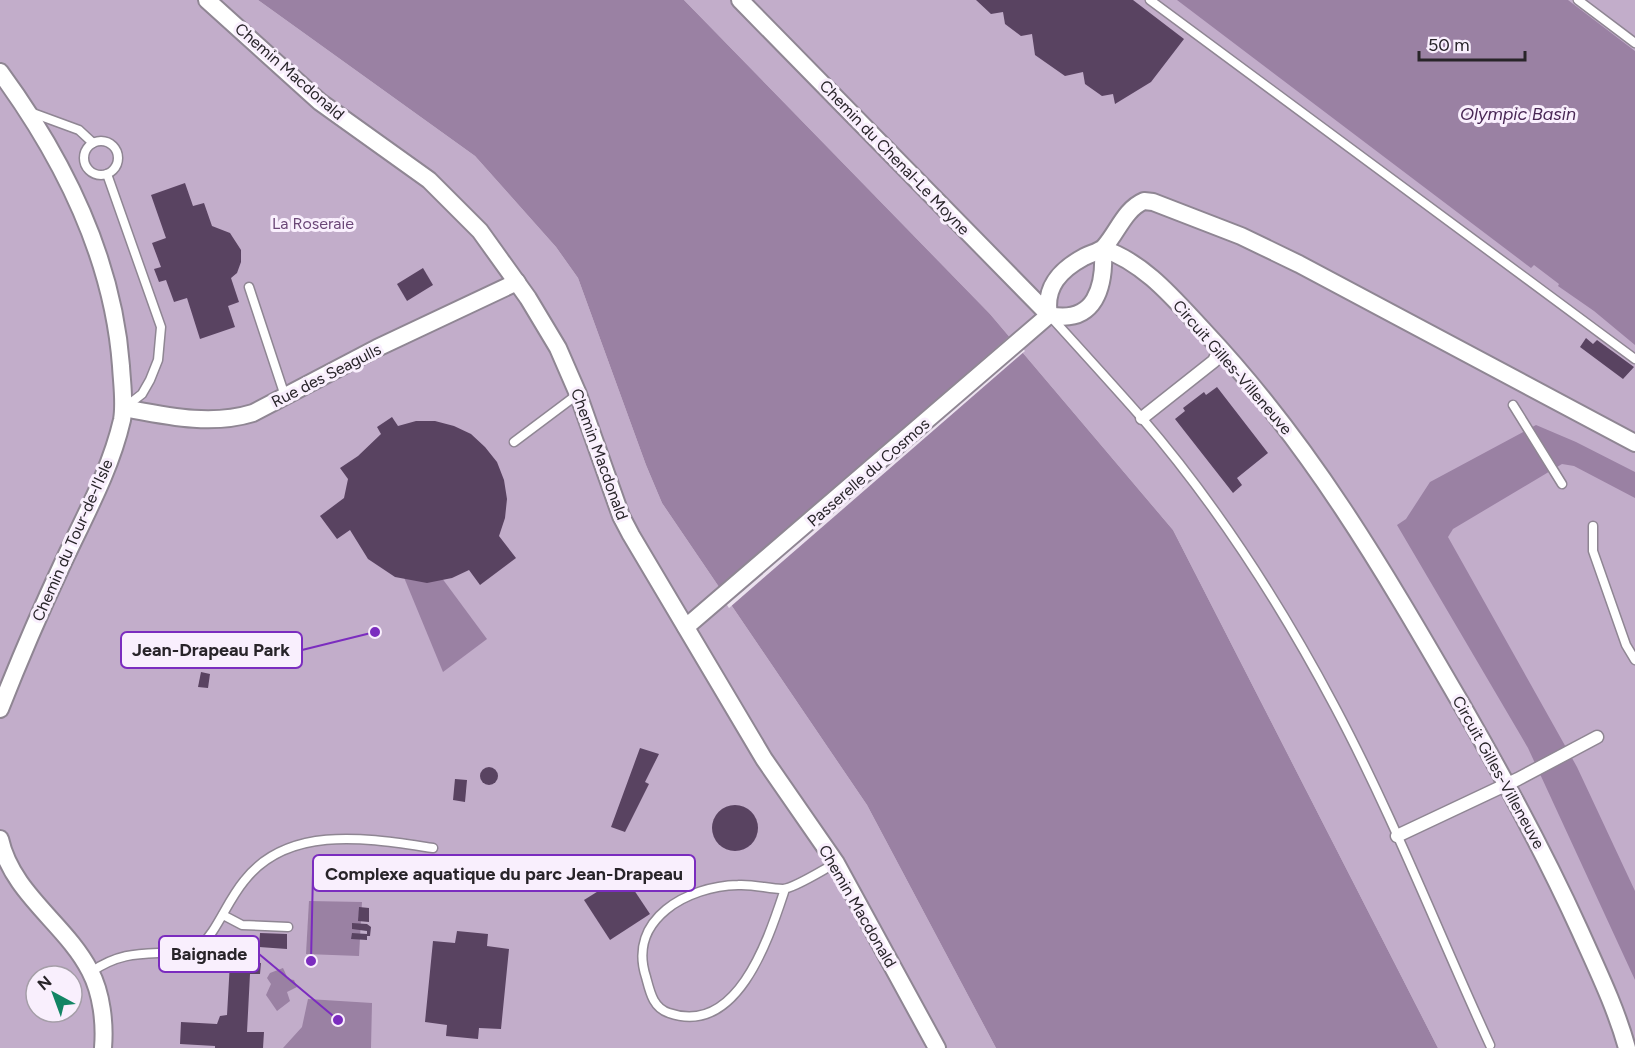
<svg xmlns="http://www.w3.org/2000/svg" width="1635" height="1048" font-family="Figtree,sans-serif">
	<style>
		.green { fill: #c2adca; fill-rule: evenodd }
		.water { fill: #9a81a3 }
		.pier { fill: #ece2ef }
		.building { fill: #594361 }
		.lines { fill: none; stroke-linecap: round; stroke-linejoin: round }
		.service-casing { stroke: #8f8693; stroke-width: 11 }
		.pedestrian-casing { stroke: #8f8693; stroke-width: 15 }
		.minor-casing { stroke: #8f8693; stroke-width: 20 }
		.service { stroke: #fff; stroke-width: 8 }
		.pedestrian { stroke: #fff; stroke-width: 12 }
		.minor { stroke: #fff; stroke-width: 16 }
		.labels { text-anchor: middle; stroke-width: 6; stroke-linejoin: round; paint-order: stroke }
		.street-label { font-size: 16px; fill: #282429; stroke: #f9effd }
		.park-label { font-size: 16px; fill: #6b4777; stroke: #f9effd }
		.water-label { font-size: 18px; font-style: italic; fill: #492755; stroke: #f9effd }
		.leader { fill: none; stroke: #7b2cbf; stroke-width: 2 }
		.callout-dot { fill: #7b2cbf; stroke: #f9effd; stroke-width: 2 }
		.callout { fill: #f9effd; stroke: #7b2cbf; stroke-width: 2 }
		.callout-label { font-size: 18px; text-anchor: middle; font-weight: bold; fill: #282429 }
	</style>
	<rect width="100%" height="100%" fill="#ece2ef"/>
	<g class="green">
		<path d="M0,0h258l217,156 81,91 22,31 68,187 16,38 205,302 129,243h-996zM36,976h36v36h-36z"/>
		<path d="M684,0h951v1048h-197l-265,-518 -183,-216z"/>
	</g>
	<g class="water">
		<path d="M258,0h426l306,314 183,216 265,518h-442l-129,-243 -205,-302 -16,-38 -68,-187 -22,-31 -81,-91z"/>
		<path d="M1177,0h391l67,51v294l-41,-34 -36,-25 1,-2 -25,-19 -3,3z"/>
		<path d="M1536,425l40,17 59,30v26l-61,-32 -12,-2 -109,65 -5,8 129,230 58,124v89l-107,-232 -131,-223 9,-6 24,-37z"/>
		<path d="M416,543l71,96 -44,33 -47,-114z"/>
		<path d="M309,901l53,1 -3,54 -53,-2z"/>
		<path d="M283,968l5,11 6,1 3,7 -10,5 3,9 -13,10 -11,-16 5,-11 -4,-6 3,-5z"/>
		<path d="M308,999l64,4 -1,45h-88l19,-21z"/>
	</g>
	<path class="pier" d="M1011,335l14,16 -296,257 -12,-18z"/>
	<g class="building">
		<path d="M976,0h157l51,39 -33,43 -36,22 -2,-10 -11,2 -17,-12 -2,-12 -18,4 -30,-21 -3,-21 -11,2 -16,-12 -2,-12 -12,2z"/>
		<path d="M185,183l8,23 11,-3 8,23 18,7 11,17v12l-4,11 -6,5 8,24 -11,4 7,21 -35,12 -13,-41 -13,4 -8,-22 -7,2 -5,-13 7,-2 -9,-24 14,-5 -15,-43z"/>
		<path d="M423,268l10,17 -26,16 -10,-17z"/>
		<path d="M1586,338l7,6 4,-4 37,27 -11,12 -43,-32z"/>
		<path d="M1217,387l51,66 -31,25 5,7 -9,8 -58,-74 10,-8 -2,-3 21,-16 2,3z"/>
		<path d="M392,417l6,9 18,-5h19l19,5 17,8 14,13 12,15 7,18 3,19 -2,19 -6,18 17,22 -36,27 -11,-15 -17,8 -25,5 -32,-6 -27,-18 -18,-29 -13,9 -17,-23 24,-18 4,-19 -8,-11 18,-12 23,-22 -4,-7z"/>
		<path d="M201,672l9,2 -2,14 -10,-1z"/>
		<path d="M640,748l19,6 -14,28 4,2 -24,48 -14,-5z"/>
		<circle cx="489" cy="776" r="9"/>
		<path d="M455,779l12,1 -2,22 -12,-2z"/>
		<circle cx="735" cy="828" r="23"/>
		<path d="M624,875l26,39 -40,26 -26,-40z"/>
		<path d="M359,907l10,1v14l-11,-1z"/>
		<path d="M352,923l15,1 4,3 -1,9h-3v4l-16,-1 1,-6 15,1v-3l-15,-2z"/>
		<path d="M457,931l31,3 -1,12 22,3 -8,80 -22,-1 -1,11 -32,-3 1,-11 -22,-3 8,-81 22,2z"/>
		<path d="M260,933l27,1v15l-28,-2z"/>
		<path d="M230,962l31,1 -1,11h-10l-3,58h17l-1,16h-48v-2l-35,-2 1,-22 36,2 3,-8 7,-1z"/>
	</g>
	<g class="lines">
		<g class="service-casing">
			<g id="service">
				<path d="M1150,0l485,359"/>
				<path d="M1578,0l57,43"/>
				<path d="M30,112l49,18 14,13"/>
				<circle cx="101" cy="158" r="17"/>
				<path d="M107,174l54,153 -3,33 -8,20 -8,14 -18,14"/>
				<path d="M249,287l36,109"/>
				<path d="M1050,316c30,33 61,67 91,101 75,87 140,188 194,290 58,109 103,225 155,338"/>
				<path d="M1513,405l49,79"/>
				<path d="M514,442l64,-48"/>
				<path d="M1593,526v25l33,94 9,15"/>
				<path d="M785,889c-16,48 -47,148 -116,124 -16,-5 -19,-21 -23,-36 -19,-58 42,-91 92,-92 16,-1 31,4 45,4 12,-1 41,-20 53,-26"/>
				<path d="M223,915l19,10 46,2"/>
				<path d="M198,949l39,1"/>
				<path d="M91,972c39,-27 65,-14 107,-23 20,-19 28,-46 46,-68 45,-58 127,-42 189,-33"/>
			</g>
		</g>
		<g class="pedestrian-casing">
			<g id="pedestrian">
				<path d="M1142,418l72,-57 6,-13"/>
				<path d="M1397,836l121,-57 79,-42"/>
			</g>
		</g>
		<g class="minor-casing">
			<g id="minor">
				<path d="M207,0l113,102 109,78 51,51 48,67 30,50 20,46 43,122 10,19 133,224 72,104 101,185"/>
				<path d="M740,0l309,315"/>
				<path d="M0,72c63,86 113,186 121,294 1,18 4,37 1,54 -12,52 -39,99 -61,147 -22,47 -42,94 -61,142"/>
				<path d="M1103,249c41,13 72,51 101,82 108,115 180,240 259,376 42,73 82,147 117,224 17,38 36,77 47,117"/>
				<path d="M1049,315c-5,-28 11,-45 35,-58 7,-4 16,-5 21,-11 13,-15 20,-37 39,-45l9,1 88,34 58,28 336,179"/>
				<path d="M1049,315c47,10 56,-29 54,-66"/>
				<path d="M124,408c43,8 87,18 129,5l124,-65 140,-66"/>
				<path d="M686,627l363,-312"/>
				<path d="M0,839c12,55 66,85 90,132 12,23 15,53 13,77"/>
			</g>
		</g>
		<use href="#service" class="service"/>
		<use href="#pedestrian" class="pedestrian"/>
		<use href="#minor" class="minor"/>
	</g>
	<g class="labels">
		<g class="street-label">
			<text transform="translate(290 71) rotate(41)" y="6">Chemin Macdonald</text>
			<text transform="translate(895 157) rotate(46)" y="6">Chemin du Chenal-Le Moyne</text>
			<text transform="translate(1233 367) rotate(49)" y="6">Circuit Gilles-Villeneuve</text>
			<text transform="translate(326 375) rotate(-27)" y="6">Rue des Seagulls</text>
			<text transform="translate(600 454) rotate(70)" y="6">Chemin Macdonald</text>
			<text transform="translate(868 472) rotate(-41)" y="6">Passerelle du Cosmos</text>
			<text transform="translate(72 540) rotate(-66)" y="6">Chemin du Tour-de-l'Isle</text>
			<text transform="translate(1499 772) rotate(61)" y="6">Circuit Gilles-Villeneuve</text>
			<text transform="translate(858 906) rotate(60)" y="6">Chemin Macdonald</text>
		</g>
		<g class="park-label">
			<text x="313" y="229">La Roseraie</text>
		</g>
		<g class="water-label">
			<text x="1518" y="120">Olympic Basin</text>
		</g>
	</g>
	<path class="leader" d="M375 632L302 650M311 961L313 873M338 1020L259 954"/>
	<g class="callout-dot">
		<circle cx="375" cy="632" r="6"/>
		<circle cx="311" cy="961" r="6"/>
		<circle cx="338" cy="1020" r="6"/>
	</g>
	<g class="callout">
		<rect x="121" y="632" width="181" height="36" rx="6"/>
		<rect x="313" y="855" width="382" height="36" rx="6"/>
		<rect x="159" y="936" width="100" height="36" rx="6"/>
	</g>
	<g class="callout-label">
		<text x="211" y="656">Jean-Drapeau Park</text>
		<text x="504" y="880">Complexe aquatique du parc Jean-Drapeau</text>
		<text x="209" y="960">Baignade</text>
	</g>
	<g transform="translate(54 994) rotate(319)"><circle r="28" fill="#f9effd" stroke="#a59ea8" stroke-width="1.5"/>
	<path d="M0-4.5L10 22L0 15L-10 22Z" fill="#128564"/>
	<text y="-9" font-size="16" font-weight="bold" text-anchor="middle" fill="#282429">N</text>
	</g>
	<path d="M1419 51v9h106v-9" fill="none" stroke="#282429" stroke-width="3"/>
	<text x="1428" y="51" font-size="18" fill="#282429" stroke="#f9effd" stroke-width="4.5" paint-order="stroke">50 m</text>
</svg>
